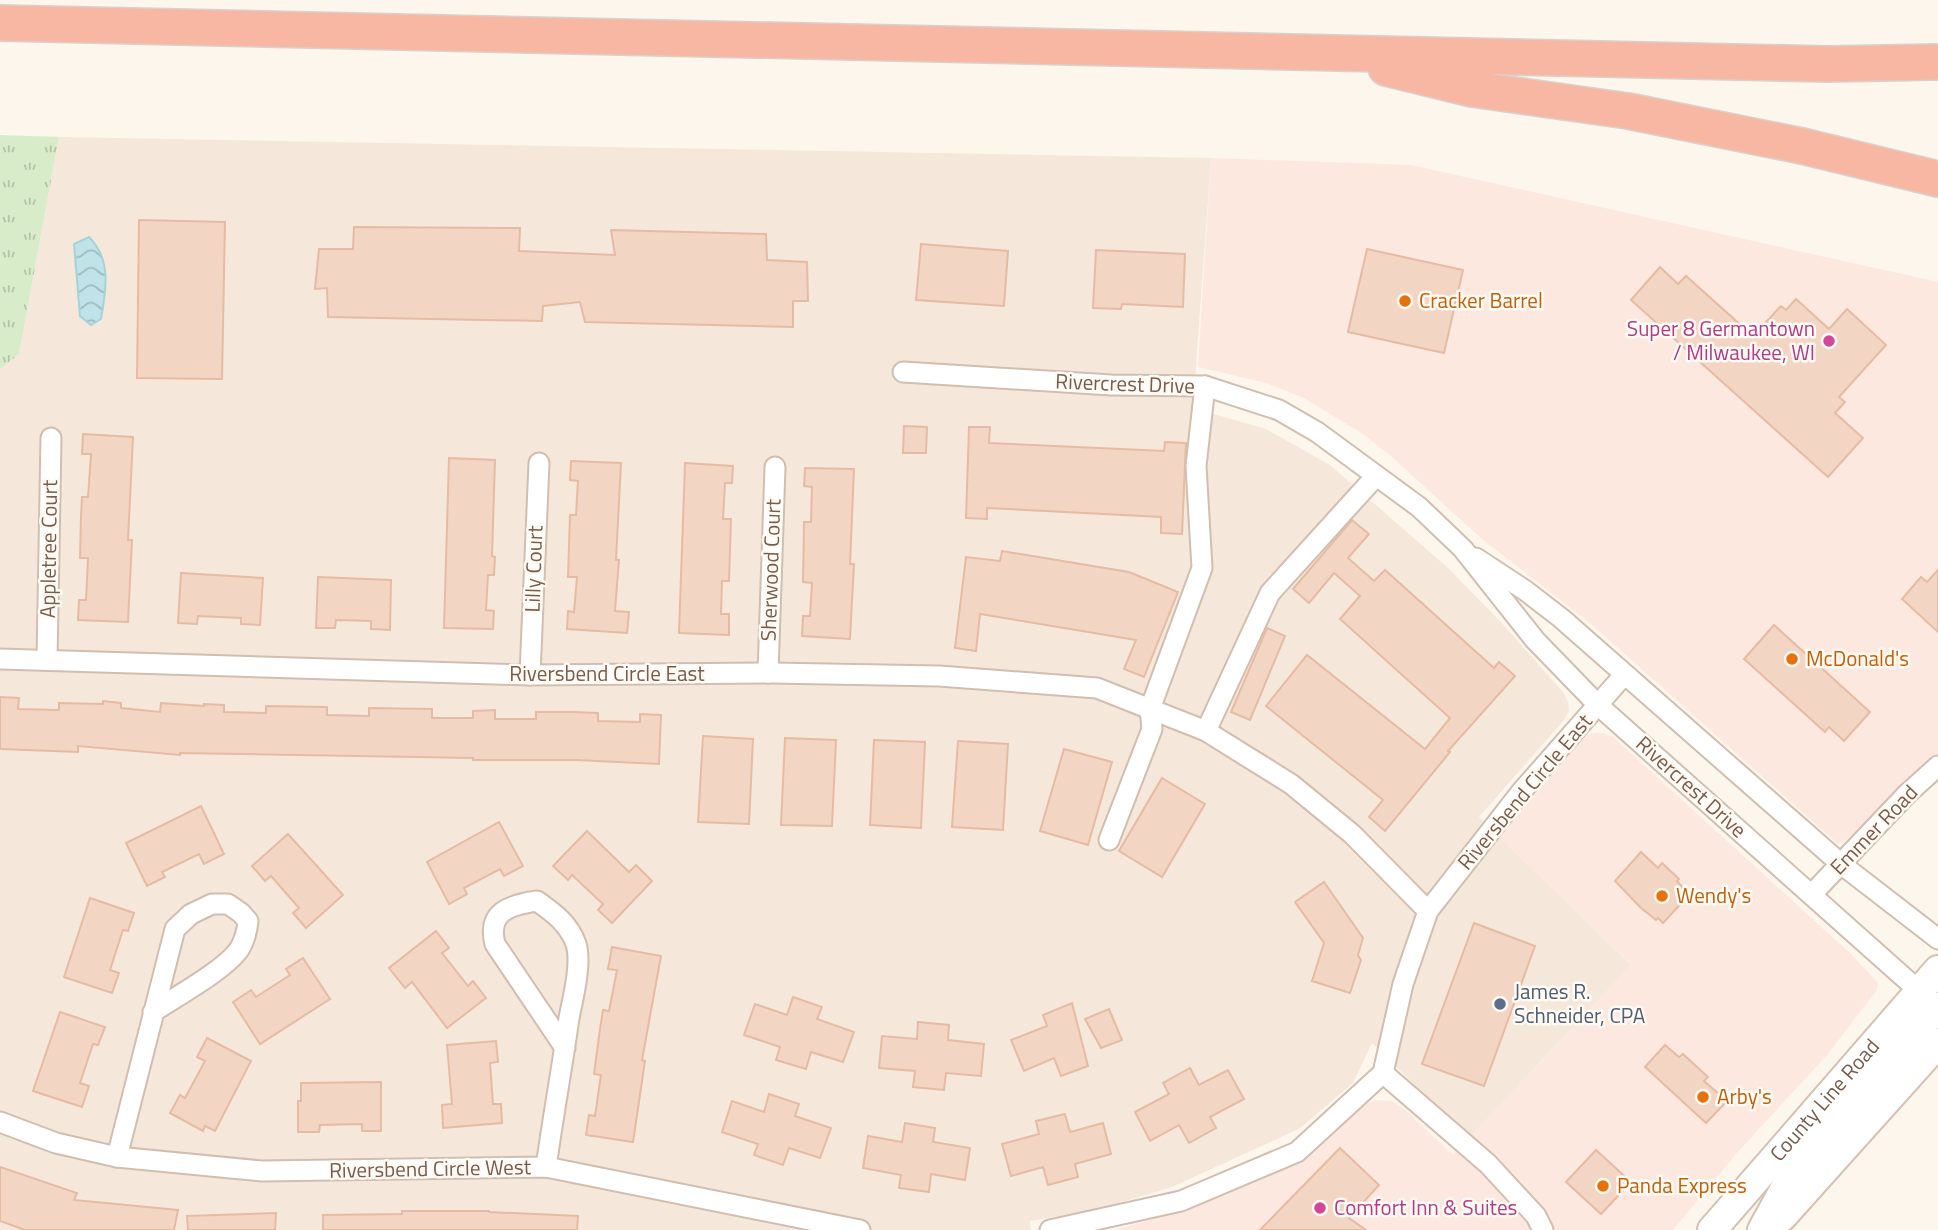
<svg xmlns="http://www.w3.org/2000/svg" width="1938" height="1230" font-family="'Titillium Web',sans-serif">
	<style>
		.residential { fill: #f5e8da }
		.commercial { fill: #fde8e0 }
		.grass { fill: url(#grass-tufts) }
		.water { fill: url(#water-waves); stroke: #a5d3da; stroke-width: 2 }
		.building { fill: #f3d5c3; stroke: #e6bba3; stroke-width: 2 }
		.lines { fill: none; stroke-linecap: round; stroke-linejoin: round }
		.street-casing { stroke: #d1beb0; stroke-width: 23 }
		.secondary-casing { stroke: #d6c0b0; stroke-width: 32 }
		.highway-casing { stroke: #dad1cd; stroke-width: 38 }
		.street { stroke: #fff; stroke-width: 19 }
		.secondary { stroke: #fff; stroke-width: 28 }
		.highway { stroke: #f7b7a3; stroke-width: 35 }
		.food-dot { fill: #e8710a; stroke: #fffaf3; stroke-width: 2.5 }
		.hotel-dot { fill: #d1479c; stroke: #fffaf3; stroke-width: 2.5 }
		.service-dot { fill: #5c6f8a; stroke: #fffaf3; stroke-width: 2.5 }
		.labels { text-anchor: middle; stroke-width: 5; stroke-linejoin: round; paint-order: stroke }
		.food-label { font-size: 21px; fill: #c56008; stroke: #fffaf3; text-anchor: start }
		.hotel-label { font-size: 21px; fill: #b23c85; stroke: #fffaf3; text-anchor: end }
		.street-label { font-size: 21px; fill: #7a5c4d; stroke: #fffaf3 }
		.service-label { font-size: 21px; fill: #4e5e75; stroke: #fffaf3; text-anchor: start }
	</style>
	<defs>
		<pattern id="grass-tufts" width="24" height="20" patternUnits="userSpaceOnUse" patternTransform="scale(1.75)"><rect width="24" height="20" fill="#d8ecc9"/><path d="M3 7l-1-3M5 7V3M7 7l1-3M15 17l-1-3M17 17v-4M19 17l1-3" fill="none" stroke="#b4c2a5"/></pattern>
		<pattern id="water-waves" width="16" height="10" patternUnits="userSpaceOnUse" patternTransform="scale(1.75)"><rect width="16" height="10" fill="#bfe3e8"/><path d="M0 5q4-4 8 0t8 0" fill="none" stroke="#a0bbbe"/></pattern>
	</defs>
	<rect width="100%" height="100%" fill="#fdf6ec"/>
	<path class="residential" d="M59,137l1152,21 -18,250 73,21 64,36 118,103 51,52 64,72 5,10 1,9 -5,9 -85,97 152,148 -162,173 -97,-95 -19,40 -54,46 -127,58 -73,22 -69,12 1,9h-1031v-861l19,-15z"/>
	<g class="commercial">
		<path d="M1211,158l200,7 527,117v472l-94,88 -6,2 -247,-220 -109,-85 -90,-82 -29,-23 -59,-36 -38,-15 -68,-16z"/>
		<path d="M1591,733h13l9,4 238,217 27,29 -1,7 -50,65 -91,99 -63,76h-558l60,-17 112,-49 23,-15 56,-45 10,-4 16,1 13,9 48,45 178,-190 -132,-128 83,-97z"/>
	</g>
	<path class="grass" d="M0,135l59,2 -40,217 -19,15z"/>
	<path class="water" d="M89,237c23,23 17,53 12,82l-10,6 -11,-9 -6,-72z"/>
	<g class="building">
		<path d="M139,220l86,2 -3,157 -85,-1z"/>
		<path d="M354,227l166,1 -1,23 96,4 -4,-25 155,4 1,26 40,2 1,39h-15v26l-208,-5 -5,-20 -37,4 -1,15 -214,-4 -1,-29 -12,1 4,-40h34z"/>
		<path d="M921,244l87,7 -4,55 -88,-6z"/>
		<path d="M1367,249l96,21 -19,83 -96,-21z"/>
		<path d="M1096,250l89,4 -2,53 -61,-3 -1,5 -28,-1z"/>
		<path d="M1660,267l18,17 8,-8 67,60 28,-30 5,4 10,-11 33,30 18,-20 39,36 -47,52 6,5 -10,11 28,25 -35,39 -197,-177z"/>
		<path d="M904,426l23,1 -1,26h-23z"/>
		<path d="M969,427h21l-1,16 175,8 1,-9 21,1 -4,91 -21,-1v-16l-174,-9v11l-21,-1z"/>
		<path d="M83,434l50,3 -5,103h4l-4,82 -50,-2 1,-20h7l2,-42h-8l1,-42 1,-19h6l3,-43h-9z"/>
		<path d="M449,458l46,2 -3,96 3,1 -1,18h-6l-2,35 8,1 -1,18 -49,-1z"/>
		<path d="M571,461l50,2 -5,97h3l-4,51 14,1 -2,21 -60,-4 1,-18 6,1 3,-35h-9l2,-62h6l2,-34 -8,-1z"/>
		<path d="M685,463l48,3 -1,17h-7l-2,36h8l-2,62h-7l-1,33h8v21l-50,-2z"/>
		<path d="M805,468l49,1 -4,95h4l-4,75 -48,-3 1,-20h7l2,-33 -9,-1 1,-60h7l1,-35 -8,-1z"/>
		<path d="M1352,520l17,14 -21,24 26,23 11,-11 109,98 5,-6 16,14 -67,75 2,1 -65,79 -16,-14 14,-17 -117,-94 41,-51 118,94 25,-31 -110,-99 20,-23 -26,-23 -25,30 -16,-14z"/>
		<path d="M1002,551l127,21 49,20 -34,85 -20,-8 12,-29 -156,-26 -4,37 -21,-3 11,-91 34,4z"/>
		<path d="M1938,570v62l-36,-33 19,-22 6,5z"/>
		<path d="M181,573l82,5 -3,47 -19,-1v-6l-43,-2 -1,8 -19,-1z"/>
		<path d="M318,577l73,3 -1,50 -19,-1v-8l-35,-1 -1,8h-19z"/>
		<path d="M1774,625l96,87 -26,29 -15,-14 -4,5 -81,-73z"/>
		<path d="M1267,628l18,8 -35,84 -19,-8z"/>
		<path d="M0,697l19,1 -1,11 41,1v-7l44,1v-3l18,2v5l39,4 1,-9 43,3v-2l20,1v7l42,1v-7l61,1v8l42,1v-8l63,1v9h41v-7l22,-1v9h41v-7h38l24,1v8l42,1v-8l21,1 -2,49 -83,-4h-103v-2l-293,-5v2l-102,-9v6l-78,-3z"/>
		<path d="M703,736l50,3 -4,85 -51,-2z"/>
		<path d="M785,738l51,2 -4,86 -51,-1z"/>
		<path d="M874,740l51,2 -4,86 -51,-3z"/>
		<path d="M958,741l50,3 -5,86 -51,-3z"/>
		<path d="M1064,749l48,13 -24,83 -48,-14z"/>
		<path d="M1162,778l43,26 -43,73 -43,-26z"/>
		<path d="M201,806l23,48 -20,10 -5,-10 -37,18 3,5 -18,9 -21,-43z"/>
		<path d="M499,822l24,44 -19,10 -4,-7 -36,19 3,6 -18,10 -22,-42z"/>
		<path d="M587,831l42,41 7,-7 16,16 -40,42 -14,-13 5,-6 -31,-29 -4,5 -15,-14z"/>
		<path d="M288,834l55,61 -37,33 -13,-15 6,-5 -28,-32 -6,5 -13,-15z"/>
		<path d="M1641,852l17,16 4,-5 17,16 -2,2 12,14 -26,28 -5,-5 -2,2 -15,-12 -26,-27z"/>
		<path d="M1324,882l39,56 -5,17 3,5 -11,33 -38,-12 12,-38 -29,-41z"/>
		<path d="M90,898l44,15 -6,18 -5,-1 -13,40 9,3 -7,20 -48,-16z"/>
		<path d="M1474,923l61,23 -51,140 -62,-22z"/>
		<path d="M436,931l13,17 -7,5 26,33 5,-5 13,17 -39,30 -35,-46 -7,6 -16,-20z"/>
		<path d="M612,947l49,9 -19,104 3,1 -12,81 -47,-7 3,-20 6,1 6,-41 -7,-1 6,-45 3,-19 6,1 8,-41 -9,-1z"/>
		<path d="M303,958l27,41 -70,45 -27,-42 18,-12 5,7 34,-22 -4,-6z"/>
		<path d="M793,997l29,10 -5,12 37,13 -11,30 -32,-10 -5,17 -30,-9 4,-13 -36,-12 11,-31 32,11z"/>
		<path d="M1072,1003l16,63 -27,10 -7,-18 -30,13 -13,-31 36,-14 -4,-11z"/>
		<path d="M1109,1009l13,31 -21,8 -16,-29z"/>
		<path d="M60,1012l45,15 -7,18 -5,-1 -13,39 9,3 -7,21 -49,-16z"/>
		<path d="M918,1022l31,3 -1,15 36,4 -3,32 -35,-3 -2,17 -31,-3 2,-16 -36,-3 3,-32 35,3z"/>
		<path d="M207,1038l44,23 -36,70 -10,-5 -2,5 -33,-18 10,-18 5,3 20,-37 -8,-4z"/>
		<path d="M496,1041l2,21 -8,1 3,41h8l1,19 -59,5 -1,-23 10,-1 -5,-59z"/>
		<path d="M1665,1045l14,12 4,-3 25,23 -4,4 23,20 -21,22 -61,-56z"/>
		<path d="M1190,1068l9,17 29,-15 16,29 -34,18 6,11 -27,15 -10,-18 -29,16 -15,-29 34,-18 -6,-11z"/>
		<path d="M381,1082v49h-19v-7l-42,1 -1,7h-21v-31h3v-18z"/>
		<path d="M769,1094l30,10 -4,12 36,12 -11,30 -31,-10 -6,17 -29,-10 4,-11 -36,-12 10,-31 32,11z"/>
		<path d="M1065,1114l5,18 33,-9 8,31 -36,10 3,13 -30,8 -5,-18 -32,9 -9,-32 37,-10 -3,-13z"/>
		<path d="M905,1123l30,5 -2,14 37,6 -5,32 -34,-6 -2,18 -30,-4 2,-13 -38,-7 5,-32 34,6z"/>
		<path d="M1340,1148l39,37 -30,33 17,12h-106z"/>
		<path d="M1596,1150l35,32 -30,32 -35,-32z"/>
		<path d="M0,1167l77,26 -3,7 104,10 -4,20h-149l-25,-9z"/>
		<path d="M402,1211h87v1l89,4 -1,14h-254v-15l79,-1z"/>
		<path d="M276,1213l-1,17h-87l-1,-14z"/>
	</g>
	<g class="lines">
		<g class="street-casing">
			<g id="street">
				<path d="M903,372l208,13 94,1 74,24 38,22 102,75 44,42 72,91 63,65 329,293"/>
				<path d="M1476,558l50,33 35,27 280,246 97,75"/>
				<path d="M0,659l530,16 242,-2 167,3 158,12 109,43 85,53 61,50 76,77 -25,73 -20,89 -86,79 -116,49 -131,29"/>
				<path d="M47,660l4,-222"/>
				<path d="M768,673l7,-206"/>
				<path d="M530,675l9,-212"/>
				<path d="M1206,731l64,-138 106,-117"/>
				<path d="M1109,840l43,-111 -2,-20 52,-141 -6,-102 9,-80"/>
				<path d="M1812,894l95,-100 31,-28"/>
				<path d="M1428,911l93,-119 103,-117"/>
				<path d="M1383,1073l105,91 48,52 7,14"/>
				<path d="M0,1122l56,21 61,14 145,14 284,-4 314,63"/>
				<path d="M117,1157l58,-228 16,-15 21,-10h16l13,9 7,8c-1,11 -3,18 -8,27 -13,21 -65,49 -87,64"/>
				<path d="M546,1167c7,-50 16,-99 23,-149 4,-20 13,-55 7,-74 -7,-20 -22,-31 -39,-43 -28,4 -50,11 -42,43l70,104"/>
			</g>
		</g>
		<g class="secondary-casing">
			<g id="secondary">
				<path d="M1782,1217l156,-174"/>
				<path id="s1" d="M1712,1230l226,-260"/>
				<path d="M1762,1230l33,-60 17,-22 126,-141"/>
			</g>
		</g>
		<g class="highway-casing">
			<g id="highway">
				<path d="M0,23l1828,41 110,-2"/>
				<path d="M1386,68l86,21 156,22 174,35 136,33"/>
			</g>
		</g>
		<use href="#street" class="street"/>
		<use href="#secondary" class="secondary"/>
		<use href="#highway" class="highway"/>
	</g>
	<g class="food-dot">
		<circle cx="1405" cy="301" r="7"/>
		<circle cx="1792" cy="659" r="7"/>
		<circle cx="1662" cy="896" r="7"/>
		<circle cx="1703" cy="1097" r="7"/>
		<circle cx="1603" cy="1186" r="7"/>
	</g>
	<g class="hotel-dot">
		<circle cx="1829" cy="341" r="7"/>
		<circle cx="1320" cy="1208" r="7"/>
	</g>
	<circle class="service-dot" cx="1500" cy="1004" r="7"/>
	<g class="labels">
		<g class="food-label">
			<text x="1419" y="308">Cracker Barrel</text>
			<text x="1806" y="666">McDonald's</text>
			<text x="1676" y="903">Wendy's</text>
			<text x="1717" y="1104">Arby's</text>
			<text x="1617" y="1193">Panda Express</text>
		</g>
		<g class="hotel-label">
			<text x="1815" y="336">Super 8 Germantown<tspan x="1815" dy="24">/ Milwaukee, WI</tspan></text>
			<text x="1334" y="1215" text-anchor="start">Comfort Inn &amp; Suites</text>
		</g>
		<g class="street-label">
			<text transform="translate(1125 384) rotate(2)" y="7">Rivercrest Drive</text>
			<text transform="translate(49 549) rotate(-89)" y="7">Appletree Court</text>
			<text transform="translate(534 569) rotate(-88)" y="7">Lilly Court</text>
			<text transform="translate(771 570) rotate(-88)" y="7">Sherwood Court</text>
			<text x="607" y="681">Riversbend Circle East</text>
			<text transform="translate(1691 787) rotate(42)" y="7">Rivercrest Drive</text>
			<text transform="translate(1525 792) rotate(-50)" y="7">Riversbend Circle East</text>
			<text transform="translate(1874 830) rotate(-46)" y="7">Emmer Road</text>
			<text dy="7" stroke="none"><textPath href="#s1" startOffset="172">County Line Road</textPath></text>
			<text transform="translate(430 1169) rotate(-1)" y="7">Riversbend Circle West</text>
		</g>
		<g class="service-label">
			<text x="1514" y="999">James R.<tspan x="1514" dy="24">Schneider, CPA</tspan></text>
		</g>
	</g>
</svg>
